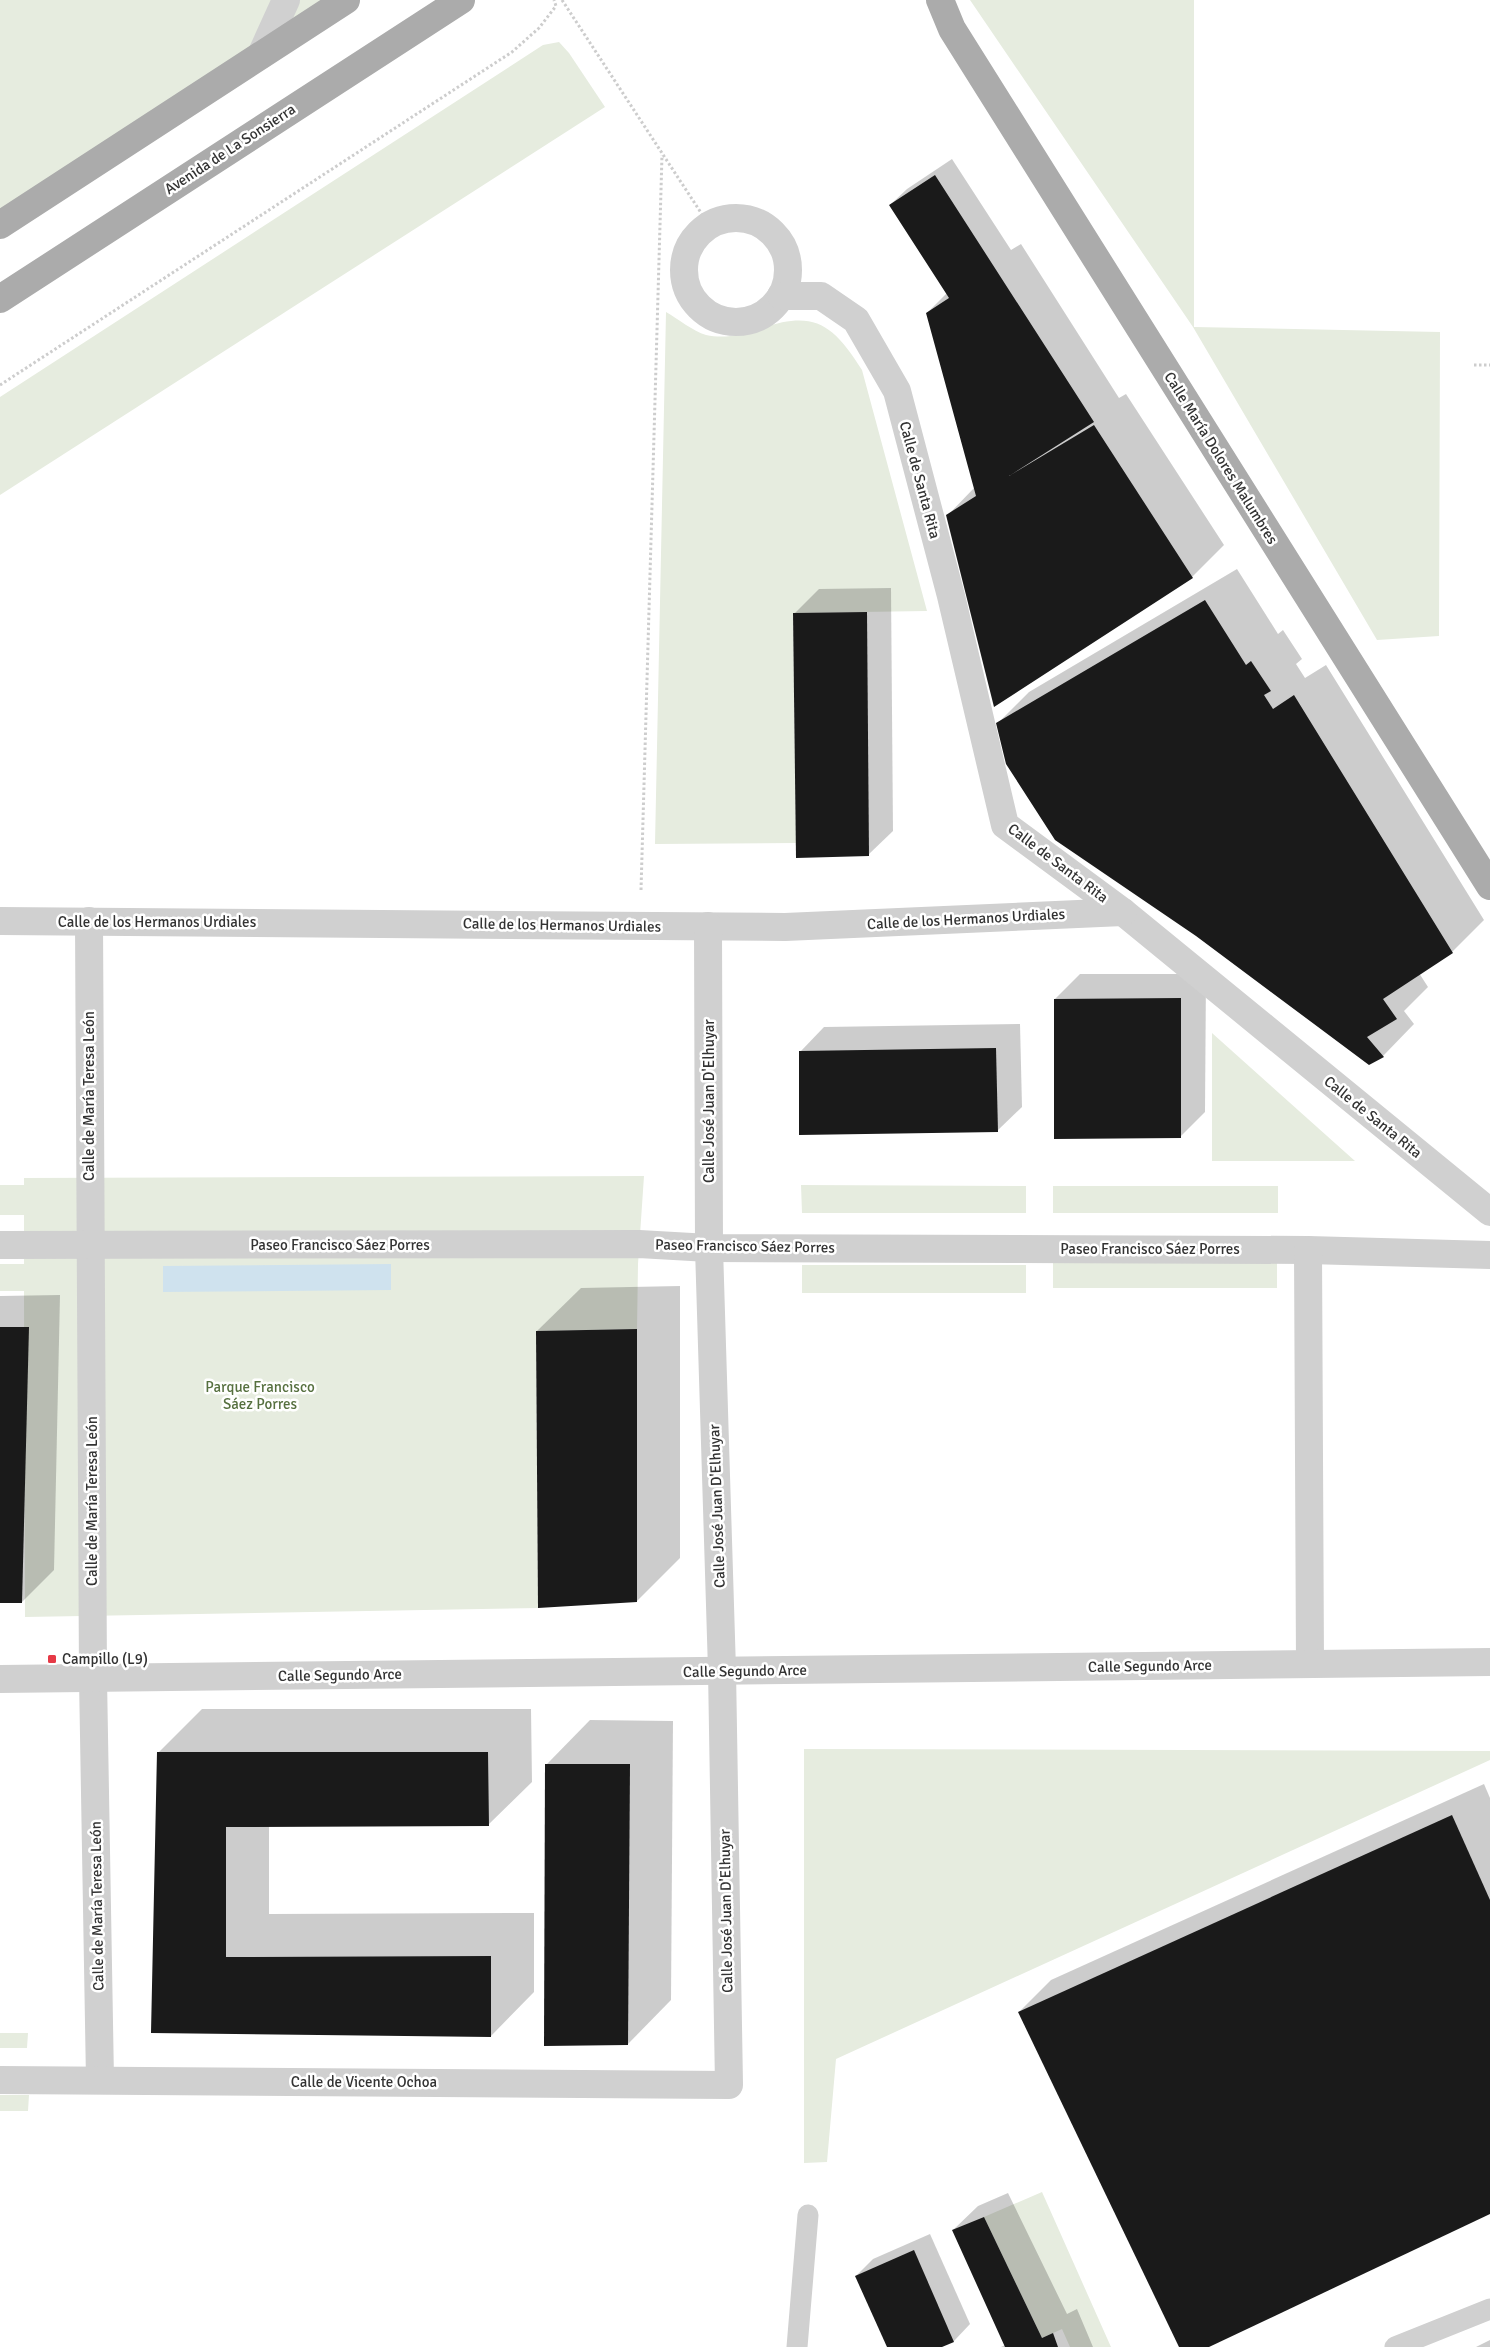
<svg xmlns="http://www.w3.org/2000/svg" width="1490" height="2347" font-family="Signika,sans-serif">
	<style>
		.green { fill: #e6ecdf }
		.water { fill: #cfe2ee }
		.shadow { fill: #0003 }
		.building { fill: #1a1a1a }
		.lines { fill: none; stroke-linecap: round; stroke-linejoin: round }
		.path { stroke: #cdcdcd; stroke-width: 3; stroke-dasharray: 2.5 2.5; stroke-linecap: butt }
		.lane { stroke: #d0d0d0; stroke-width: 21 }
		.street { stroke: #d0d0d0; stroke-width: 28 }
		.primary { stroke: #ababab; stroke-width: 28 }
		.poi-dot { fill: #e63946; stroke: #fff; stroke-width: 2 }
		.labels { text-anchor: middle; stroke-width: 5; stroke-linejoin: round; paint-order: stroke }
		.street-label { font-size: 15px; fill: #333; stroke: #fff }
		.park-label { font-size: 15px; fill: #56703f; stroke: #fff }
		.poi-label { font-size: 15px; fill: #333; stroke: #fff; text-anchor: start }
	</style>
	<rect width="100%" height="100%" fill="#fff"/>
	<g class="green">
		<path d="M0,0h346l-346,225z"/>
		<path d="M970,0h224v327l246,5 -1,304 -62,4 -184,-313z"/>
		<path d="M559,42l10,11 36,54 -605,388v-98l543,-352z"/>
		<path d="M666,312c12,7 27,19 40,23 18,4 36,0 53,-6 55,-19 73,-6 103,41l65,241 -134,2 3,230 -141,1z"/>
		<path d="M1212,1033l143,128h-143z"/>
		<path d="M644,1176l-6,88 -1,65 -101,2 2,277 -513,9 -1,-326h-24v-27h24v-49h-24v-30h24v-7z"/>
		<path d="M801,1185l225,1v27h-224z"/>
		<rect x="1053" y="1186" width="225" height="27"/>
		<rect x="1053" y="1260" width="224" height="28"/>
		<rect x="802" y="1265" width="224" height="28"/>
		<path d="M804,1749l686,2v9l-654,299 -9,103 -23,1z"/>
		<path d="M0,2033h28l-1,15h-27z"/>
		<path d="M0,2095h29l-1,16h-28z"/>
		<path d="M1042,2192l69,155h-41l-8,-18 -20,9 -58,-121z"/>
	</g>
	<path class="water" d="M391,1264v26l-228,2v-26z"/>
	<g class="shadow">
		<path d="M952,159l59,91 10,-6 98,154 7,-4 98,151 -32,32 -245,-61 28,-29 -48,-174 20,-20 -57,-88 17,-16z"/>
		<path d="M1237,569l41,65 5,-4 19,29 -6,5 9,14 21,-13 158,255 -32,32 -33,21 9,14 -24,24 10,13 -31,32 -14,7 -372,-339 32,-32z"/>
		<path d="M891,588l2,243 -25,24 -73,-242 24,-24z"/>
		<path d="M1080,974h126l-1,138 -25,25 -125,-138z"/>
		<path d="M1020,1024l2,83 -25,24 -197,-79 24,-25z"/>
		<path d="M680,1286v272l-43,43 -100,-270 44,-43z"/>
		<path d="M60,1295l-6,275 -32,32h-22v-306z"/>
		<path d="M202,1709h329l1,73 -44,43 -219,1v88l265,-1v79l-43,44 -339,-5 6,-278z"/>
		<path d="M590,1720l83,1 -2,279 -43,44 -81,-280z"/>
		<path d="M1484,1784l6,14v414l-284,135h-26l-161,-335 32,-32z"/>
		<path d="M1008,2193l59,121 10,-5 16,38h-92l4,-2 -52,-115 25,-24z"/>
		<path d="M930,2234l40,90 -16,17 -16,6h-50l-32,-71 17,-17z"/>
		<path d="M1490,2340v7h-14z"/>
	</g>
	<g class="building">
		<path d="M935,175l159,247 -85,54 85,-51 99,153 -199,129 -48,-192 30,-19 -50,-183 23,-15 -60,-93z"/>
		<path d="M1205,600l41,65 5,-4 20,30 -7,4 9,14 21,-14 159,258 -70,46 14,20 -30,18 17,20 -15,8 -173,-129 -141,-96 -49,-76 -10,-41z"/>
		<path d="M867,612l2,244 -73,2 -3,-245z"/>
		<path d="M1181,998v140l-127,1v-140z"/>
		<path d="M996,1048l2,84 -199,3v-84z"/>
		<path d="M0,1327h29l-7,276h-22z"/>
		<path d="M637,1329v273l-99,6 -2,-277z"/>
		<path d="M157,1752h331l1,74 -263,1v130l265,-1v81l-340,-4z"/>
		<path d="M545,1764h85l-2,281 -84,1z"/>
		<path d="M1452,1815l38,85v314l-281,133h-30l-161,-335z"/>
		<path d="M984,2217l58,121 11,-5 5,14h-53l-53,-117z"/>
		<path d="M914,2250l40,92 -12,5h-55l-32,-71z"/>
	</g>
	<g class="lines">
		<g class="path">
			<path d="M562,0l147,225"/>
			<path d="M1474,365h16"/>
			<path d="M0,385l512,-333 27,-24 17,-22 -2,-6"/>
			<path d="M641,890l21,-735"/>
		</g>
		<g class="lane">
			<path d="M797,2347l11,-132"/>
			<path d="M1395,2347l95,-38"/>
		</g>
		<g class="street">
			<path d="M261,55l25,-55"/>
			<circle cx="736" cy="270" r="52"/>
			<path d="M781,296h40l35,24 41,71 54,205 54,229 118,87 367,300"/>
			<path d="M0,921l785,6 338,-15"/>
			<path d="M89,921l4,757 7,402"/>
			<path d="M0,1245l639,-1 70,4 599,2 182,5"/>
			<path d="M1308,1250l2,414"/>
			<path d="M0,1679l1490,-17"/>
			<path d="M0,2080l729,5 -7,-415 -13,-422 -1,-322"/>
		</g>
		<g class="primary">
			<path d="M940,0l12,29 538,857"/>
			<path d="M0,225l346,-225"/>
			<path d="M0,299l461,-299"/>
		</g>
	</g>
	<rect class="poi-dot" x="47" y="1654" width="10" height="10" rx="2.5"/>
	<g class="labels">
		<g class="street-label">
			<text transform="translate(230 149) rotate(-33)" y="5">Avenida de La Sonsierra</text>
			<text transform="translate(1221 458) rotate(58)" y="5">Calle María Dolores Malumbres</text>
			<text transform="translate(920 480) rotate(75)" y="5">Calle de Santa Rita</text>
			<text transform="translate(1058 863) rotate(37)" y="5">Calle de Santa Rita</text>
			<text transform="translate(966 919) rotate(-3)" y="5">Calle de los Hermanos Urdiales</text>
			<text x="157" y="927">Calle de los Hermanos Urdiales</text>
			<text transform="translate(562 925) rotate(1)" y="5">Calle de los Hermanos Urdiales</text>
			<text transform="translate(89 1096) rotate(-90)" y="5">Calle de María Teresa León</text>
			<text transform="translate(709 1101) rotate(-90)" y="5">Calle José Juan D'Elhuyar</text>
			<text transform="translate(1373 1117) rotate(39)" y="5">Calle de Santa Rita</text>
			<text x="340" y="1250">Paseo Francisco Sáez Porres</text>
			<text transform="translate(745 1246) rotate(1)" y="5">Paseo Francisco Sáez Porres</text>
			<text x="1150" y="1254">Paseo Francisco Sáez Porres</text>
			<text transform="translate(92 1501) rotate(-90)" y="5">Calle de María Teresa León</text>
			<text transform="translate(717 1506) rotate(-92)" y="5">Calle José Juan D'Elhuyar</text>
			<text transform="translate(1150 1666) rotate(-1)" y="5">Calle Segundo Arce</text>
			<text transform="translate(745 1671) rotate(-1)" y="5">Calle Segundo Arce</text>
			<text transform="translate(340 1675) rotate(-1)" y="5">Calle Segundo Arce</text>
			<text transform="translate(97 1906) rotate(-91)" y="5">Calle de María Teresa León</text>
			<text transform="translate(726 1911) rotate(-91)" y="5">Calle José Juan D'Elhuyar</text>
			<text x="364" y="2087">Calle de Vicente Ochoa</text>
		</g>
		<g class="park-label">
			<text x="260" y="1392">Parque Francisco<tspan x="260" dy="17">Sáez Porres</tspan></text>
		</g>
		<g class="poi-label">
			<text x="62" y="1664">Campillo (L9)</text>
		</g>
	</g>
</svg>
